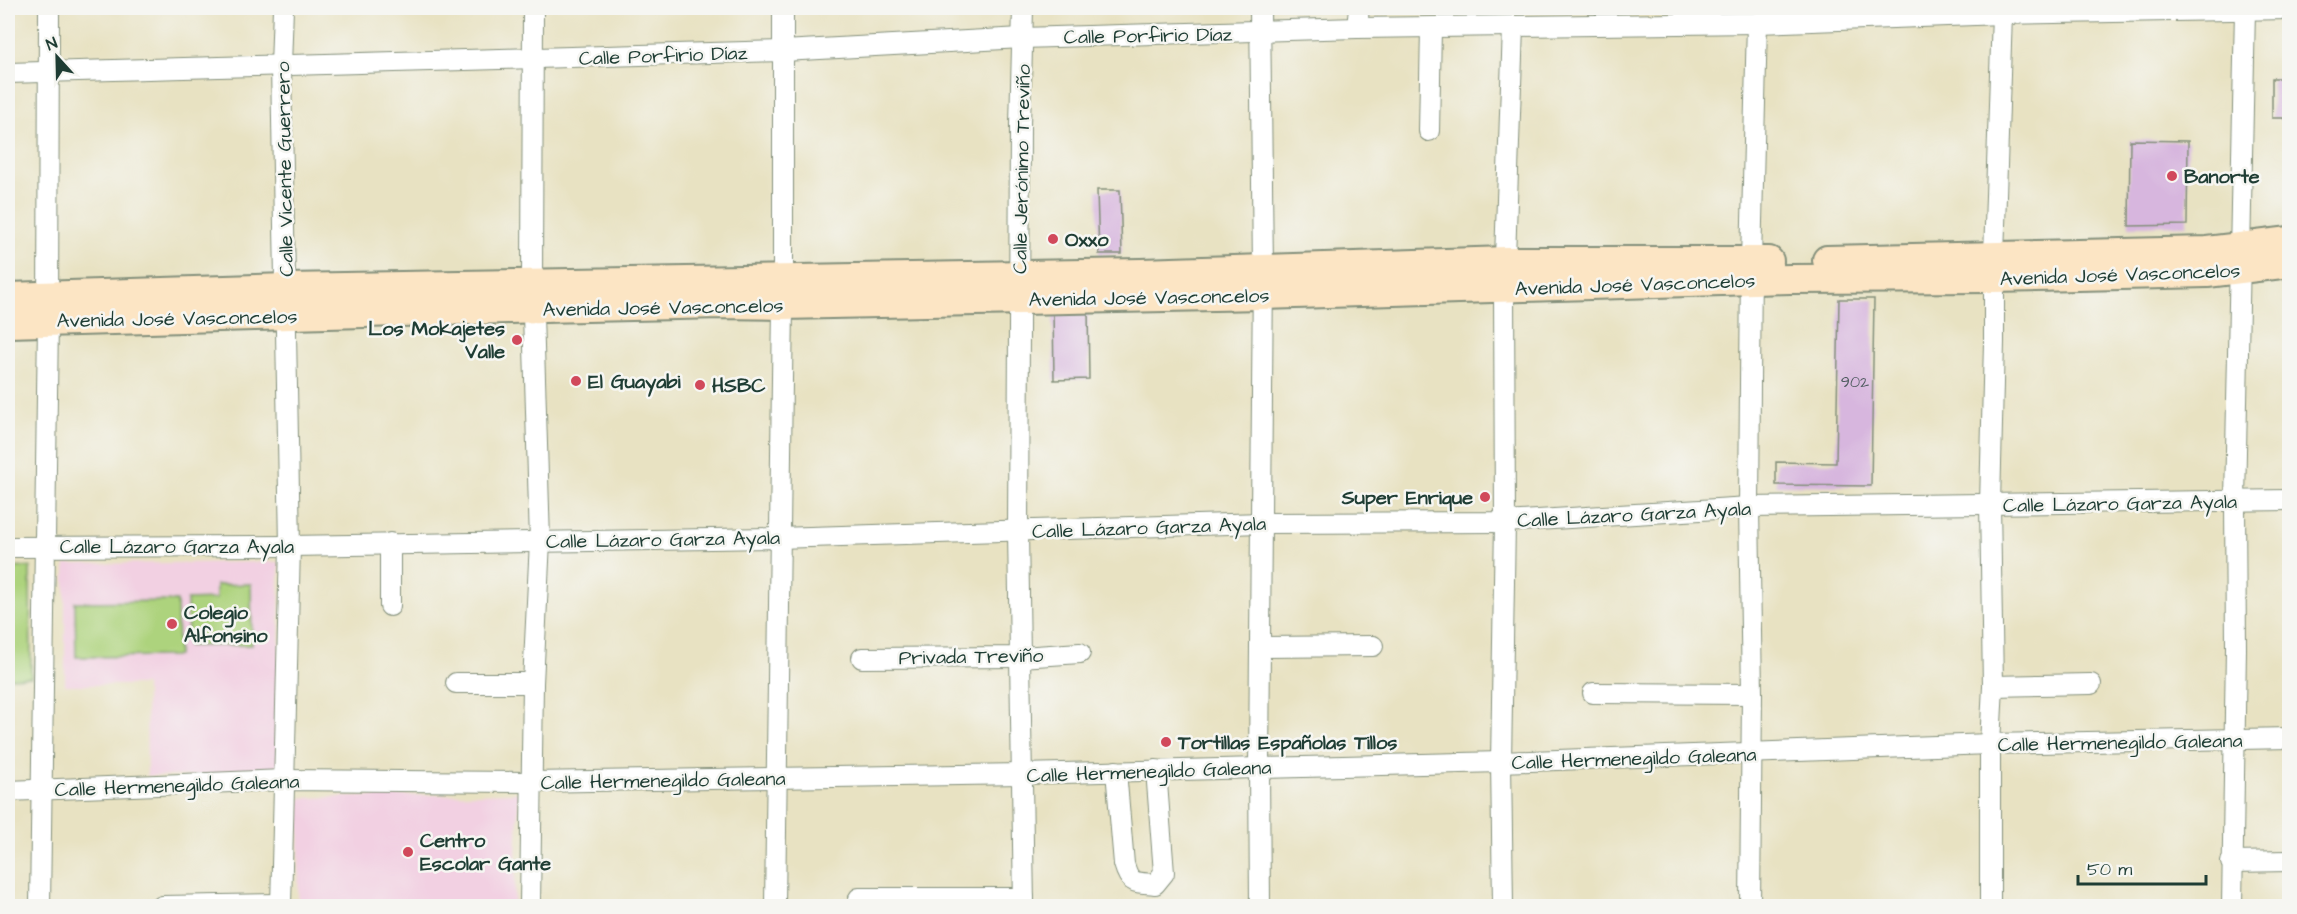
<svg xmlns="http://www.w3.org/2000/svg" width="2297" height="914" font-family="'Architects Daughter',sans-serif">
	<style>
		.built { fill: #f2d0e2 }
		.green { fill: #add37d; stroke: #668858; stroke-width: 1.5 }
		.building { fill: #d7b6de }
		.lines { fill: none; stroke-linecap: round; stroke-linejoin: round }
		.minor-casing { stroke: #84907b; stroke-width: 22 }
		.secondary-casing { stroke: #84907b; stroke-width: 32 }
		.minor { stroke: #fff; stroke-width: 20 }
		.secondary { stroke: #fce5c4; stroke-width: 28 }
		.poi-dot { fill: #d1495b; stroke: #f6f6f2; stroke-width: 2 }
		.labels { text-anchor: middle; stroke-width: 5; stroke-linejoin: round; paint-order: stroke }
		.number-label { font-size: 16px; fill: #4d5b5e }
		.street-label { font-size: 20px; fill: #1f3d34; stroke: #f6f6f2 }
		.poi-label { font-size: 20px; font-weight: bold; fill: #1f3d34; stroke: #f6f6f2; text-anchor: start }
	</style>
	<rect width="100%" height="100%" fill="#f6f6f2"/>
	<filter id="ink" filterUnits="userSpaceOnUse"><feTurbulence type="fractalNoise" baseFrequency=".0167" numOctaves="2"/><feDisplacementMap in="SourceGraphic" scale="12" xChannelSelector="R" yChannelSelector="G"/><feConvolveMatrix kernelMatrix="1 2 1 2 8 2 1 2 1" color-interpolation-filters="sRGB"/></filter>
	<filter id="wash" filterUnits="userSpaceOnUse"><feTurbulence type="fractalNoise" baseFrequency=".008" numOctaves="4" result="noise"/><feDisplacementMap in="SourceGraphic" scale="24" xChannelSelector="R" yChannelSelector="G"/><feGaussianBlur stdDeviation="1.35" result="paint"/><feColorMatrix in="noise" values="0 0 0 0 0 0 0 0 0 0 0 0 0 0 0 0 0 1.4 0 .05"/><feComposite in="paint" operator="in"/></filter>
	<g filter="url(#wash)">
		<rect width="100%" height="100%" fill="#e8e2c2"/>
		<g class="built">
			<path d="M279,562l1,214h-133l-1,-91h-81v-121z"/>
			<path d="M519,793l-5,113h-216l2,-108z"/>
		</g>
		<g class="green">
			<path d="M30,567l1,110 -23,1v-110z"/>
			<path d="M251,584l1,61 -64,1 -1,-46 29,-1v-14z"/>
			<path d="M177,601l1,55 -102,1 -1,-55z"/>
		</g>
		<g id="blocks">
			<g class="building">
				<path d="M2290,73v53l-7,-8h-11v-40h10z"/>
				<path d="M2130,140l58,1 -1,84 -58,1z"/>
				<path d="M1097,190h23l2,64h-23z"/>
				<path d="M1839,299h35l-3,187 -95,-1v-23l60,1z"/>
				<path d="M1088,308l1,71 -35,1 -1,-71z"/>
			</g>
		</g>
	</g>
	<g filter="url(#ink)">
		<use href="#blocks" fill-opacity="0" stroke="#84907b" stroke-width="1.5"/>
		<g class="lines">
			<g class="minor-casing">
				<g id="minor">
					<path d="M1023,8l-3,117 -2,407 6,374"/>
					<path d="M1260,8l3,261 -4,499 1,138"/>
					<path d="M1357,28l2,-20"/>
					<path d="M8,73l775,-22 239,-13 335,-10 400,-5 245,-9 288,-5"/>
					<path d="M1429,131l2,-103"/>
					<path d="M390,543v63"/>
					<path d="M8,547l282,-1 488,-8 484,-15 243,-1 244,-15 541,-7"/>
					<path d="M1261,647l112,-1"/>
					<path d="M862,658l159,-1 59,-4"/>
					<path d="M456,683h77"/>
					<path d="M1993,686l98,-2"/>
					<path d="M1593,693l159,1"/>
					<path d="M1116,771l8,93c6,21 11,18 31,20l9,-11 -8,-103"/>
					<path d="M8,791l275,-11 249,2 491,-8 478,-12 489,-18 300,-6"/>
					<path d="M2231,862l59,-1"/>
					<path d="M859,898h165"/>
					<path d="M40,906l8,-584 1,-314"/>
					<path d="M162,906l119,-2"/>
					<path d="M281,906l9,-360 -9,-480 2,-58"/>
					<path d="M530,906l3,-223 7,-142 -8,-259 1,-274"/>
					<path d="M775,906l8,-601v-297"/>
					<path d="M1503,906l-2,-144 4,-240 -1,-235 9,-260"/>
					<path d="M1750,906l2,-212 -3,-187 2,-246 6,-238"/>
					<path d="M1990,906v-162l3,-58 -3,-182 4,-162v-86l8,-242"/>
					<path d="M2232,906l4,-258 -1,-147 10,-492"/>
				</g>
			</g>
			<g class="secondary-casing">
				<g id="secondary">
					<path d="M1827,260l380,-9 83,-10"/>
					<path d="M8,297l278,-9 855,-15 365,-12h263"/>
					<path d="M8,323l535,-15 178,-4 62,1 479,-10 528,-16 204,-1 213,-5 83,-10"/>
				</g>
			</g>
			<use href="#minor" class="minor"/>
			<use href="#secondary" class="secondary"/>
		</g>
	</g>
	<g class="poi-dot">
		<circle cx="2172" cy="176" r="6"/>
		<circle cx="1053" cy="239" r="6"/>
		<circle cx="517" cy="340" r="6"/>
		<circle cx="576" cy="381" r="6"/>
		<circle cx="700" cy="385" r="6"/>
		<circle cx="1485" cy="497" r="6"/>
		<circle cx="172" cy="624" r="6"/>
		<circle cx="1166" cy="742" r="6"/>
		<circle cx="408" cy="852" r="6"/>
	</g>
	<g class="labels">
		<g class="number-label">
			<text x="1855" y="387">902</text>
		</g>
		<g class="street-label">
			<text transform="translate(1148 35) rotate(-1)" y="7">Calle Porfirio Díaz</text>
			<text transform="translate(663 55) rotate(-2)" y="7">Calle Porfirio Díaz</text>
			<text transform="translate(284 169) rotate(-91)" y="7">Calle Vicente Guerrero</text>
			<text transform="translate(1021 169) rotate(-89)" y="7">Calle Jerónimo Treviño</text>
			<text transform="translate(2120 274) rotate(-2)" y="7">Avenida José Vasconcelos</text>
			<text transform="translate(1635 284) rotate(-2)" y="7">Avenida José Vasconcelos</text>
			<text transform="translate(1149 297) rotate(-1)" y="7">Avenida José Vasconcelos</text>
			<text transform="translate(663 307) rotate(-1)" y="7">Avenida José Vasconcelos</text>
			<text transform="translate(177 318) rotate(-1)" y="7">Avenida José Vasconcelos</text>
			<text transform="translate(2120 503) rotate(-1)" y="7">Calle Lázaro Garza Ayala</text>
			<text transform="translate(1634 514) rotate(-3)" y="7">Calle Lázaro Garza Ayala</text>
			<text transform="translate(1149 527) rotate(-2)" y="7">Calle Lázaro Garza Ayala</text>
			<text transform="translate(663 539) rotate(-1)" y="7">Calle Lázaro Garza Ayala</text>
			<text x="177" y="553">Calle Lázaro Garza Ayala</text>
			<text transform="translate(971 656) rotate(-1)" y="7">Privada Treviño</text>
			<text transform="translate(2120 742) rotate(-1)" y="7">Calle Hermenegildo Galeana</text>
			<text transform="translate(1634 758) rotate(-2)" y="7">Calle Hermenegildo Galeana</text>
			<text transform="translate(1149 771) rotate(-2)" y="7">Calle Hermenegildo Galeana</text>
			<text transform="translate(663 780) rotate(-1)" y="7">Calle Hermenegildo Galeana</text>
			<text transform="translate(177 785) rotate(-2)" y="7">Calle Hermenegildo Galeana</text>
		</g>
		<g class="poi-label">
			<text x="2184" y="183">Banorte</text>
			<text x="1065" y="246">Oxxo</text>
			<text x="505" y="335" text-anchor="end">Los Mokajetes<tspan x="505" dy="23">Valle</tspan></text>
			<text x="588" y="388">El Guayabi</text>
			<text x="712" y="392">HSBC</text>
			<text x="1473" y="504" text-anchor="end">Super Enrique</text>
			<text x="184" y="619">Colegio<tspan x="184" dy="23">Alfonsino</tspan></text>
			<text x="1178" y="749">Tortillas Españolas Tillos</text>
			<text x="420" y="847">Centro<tspan x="420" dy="23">Escolar Gante</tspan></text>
		</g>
	</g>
	<rect width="2297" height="914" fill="none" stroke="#f6f6f2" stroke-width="30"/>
	<g transform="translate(57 57) rotate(338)" stroke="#f6f6f2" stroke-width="4.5" paint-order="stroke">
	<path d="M0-4.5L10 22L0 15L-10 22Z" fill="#1f3d34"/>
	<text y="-9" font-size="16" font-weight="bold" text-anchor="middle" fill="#1f3d34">N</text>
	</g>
	<path d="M2078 875v9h128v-9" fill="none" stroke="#1f3d34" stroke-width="3"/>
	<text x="2087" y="875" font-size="18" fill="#1f3d34" stroke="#f6f6f2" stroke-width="4.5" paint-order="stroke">50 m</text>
</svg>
